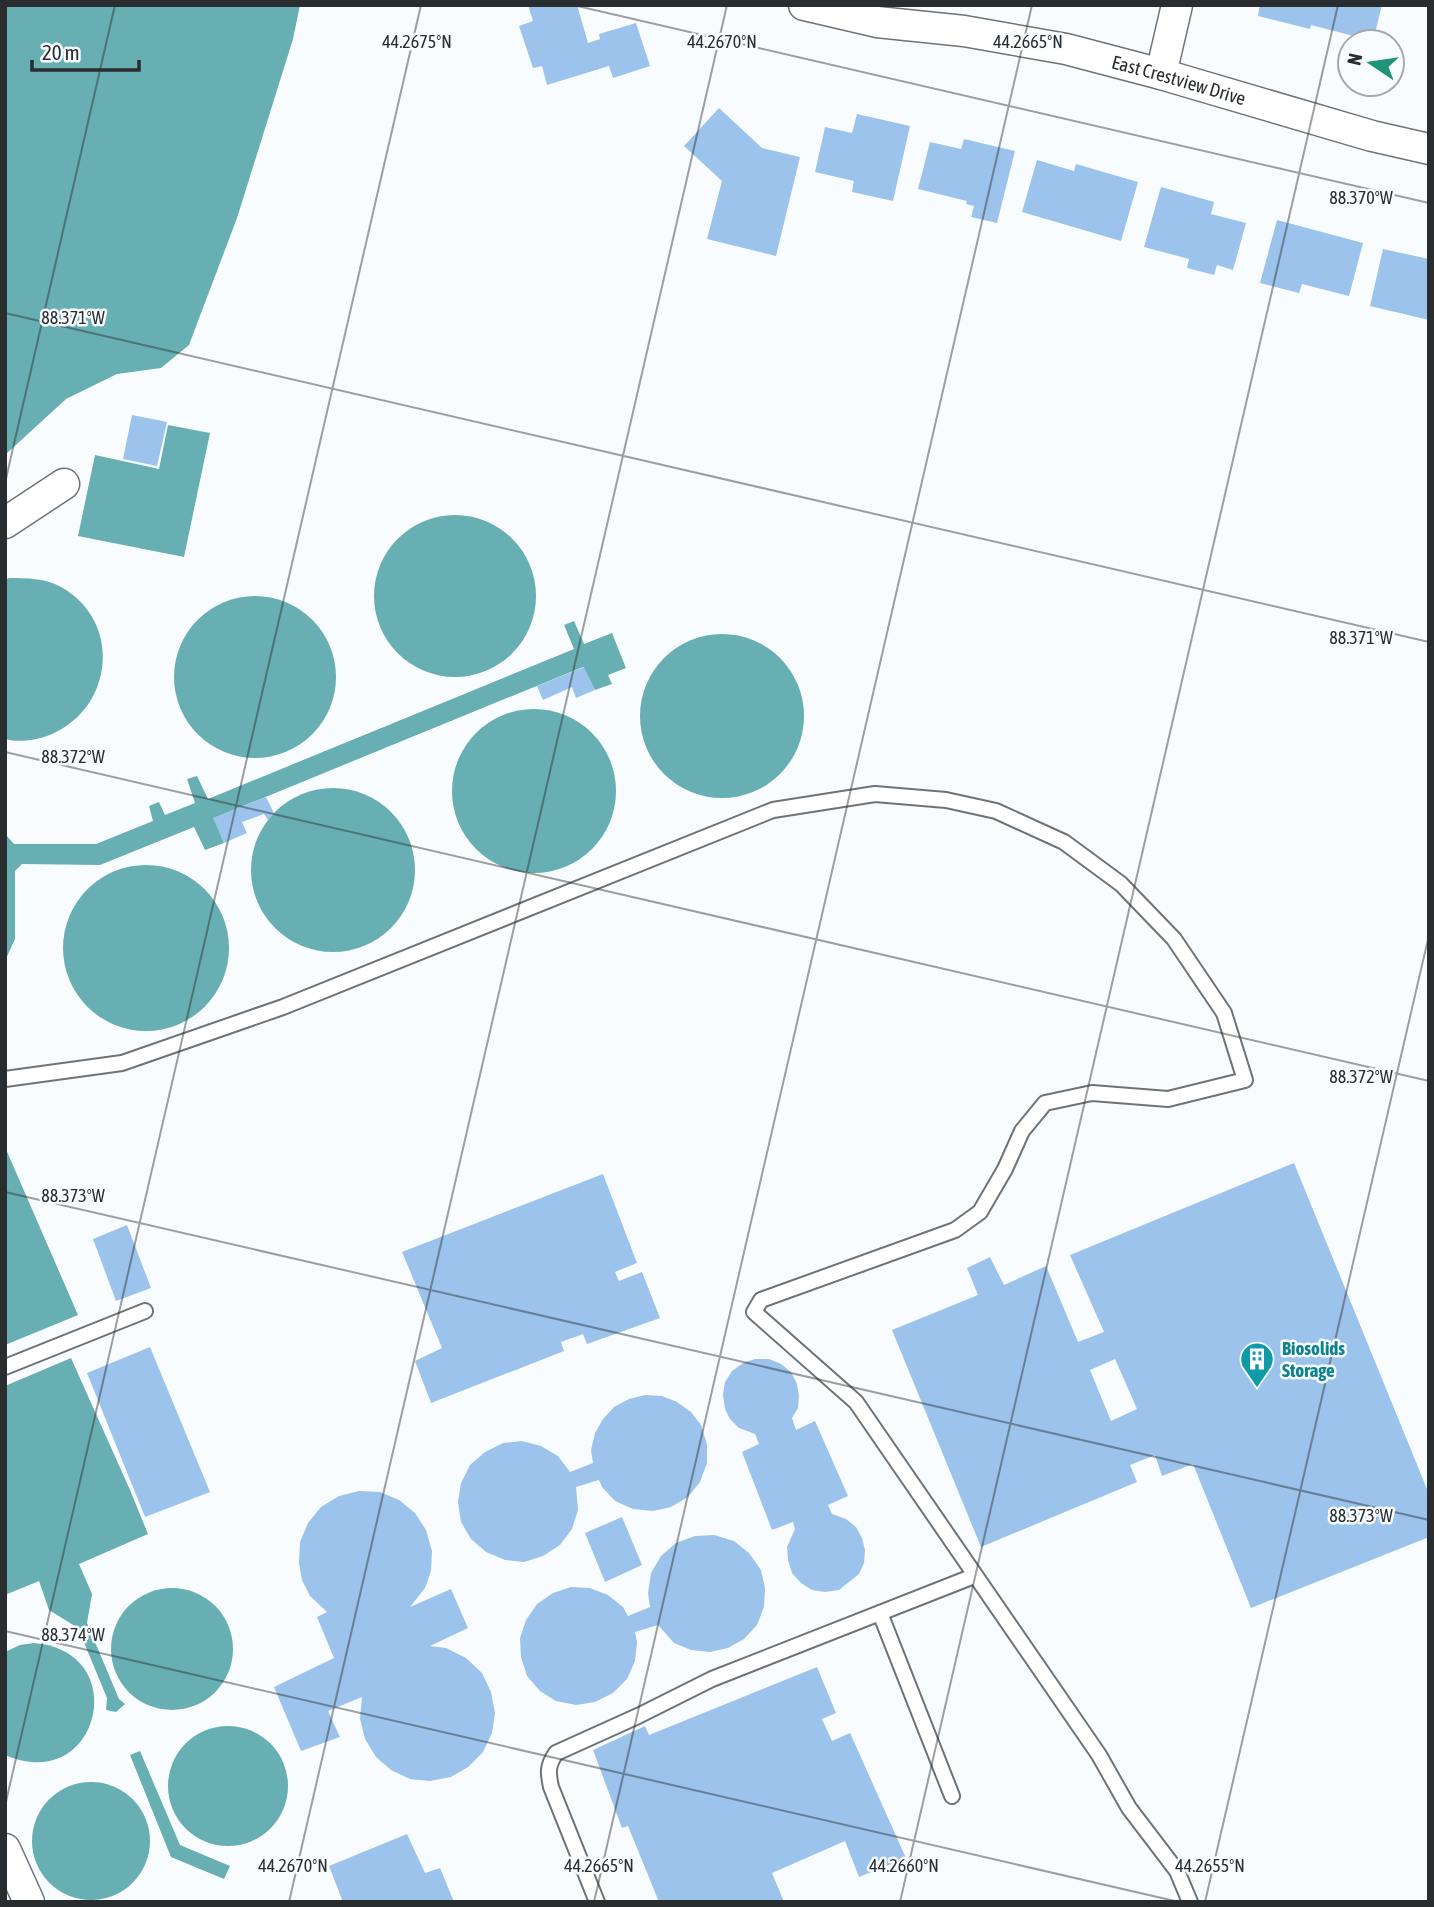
<svg xmlns="http://www.w3.org/2000/svg" width="1434" height="1907" font-family="'Asap Condensed',sans-serif">
	<style>
		.water { fill: #67afb2 }
		.building { fill: #9bc3ec; fill-rule: evenodd }
		.lines { fill: none; stroke-linecap: round; stroke-linejoin: round }
		.service-casing { stroke: #6e7378; stroke-width: 18 }
		.minor-casing { stroke: #6e7378; stroke-width: 33 }
		.service { stroke: #fff; stroke-width: 14 }
		.minor { stroke: #fff; stroke-width: 30 }
		.ticks { fill: none; stroke: #2a2d2f; stroke-width: 2; stroke-opacity: 0.45 }
		.labels { text-anchor: middle; stroke-width: 5; stroke-linejoin: round; paint-order: stroke }
		.street-label { font-size: 19px; fill: #2a2d2f; stroke: #f9fcfe }
		.culture-label { font-size: 19px; font-weight: bold; fill: #0d838f; stroke: #f9fcfe; text-anchor: start }
		.ticks-label { font-size: 18px; text-anchor: middle; fill: #2a2d2f; stroke: #f9fcfe; stroke-width: 5; stroke-linejoin: round; paint-order: stroke }
	</style>
	<rect width="100%" height="100%" fill="#f9fcfe"/>
	<g class="water">
		<path d="M5,5h295l-7,34 -56,179 -48,127 -28,23 -44,6 -51,25 -61,56z"/>
		<path d="M168,425l42,8 -26,124 -106,-21 17,-81 64,14z"/>
		<circle cx="455" cy="596" r="81"/>
		<path d="M9,578c18,0 36,0 52,9 61,34 53,120 -9,147 -14,6 -32,9 -47,5v-159z"/>
		<circle cx="255" cy="677" r="81"/>
		<path d="M574,621l10,23 28,-11 14,35 -18,7 4,9 -17,6 -12,-23 -369,151 10,25 -19,7 -11,-23 -94,38 -78,-1 -7,7v68l-10,22v-168l1,42 8,9h82l57,-23 -4,-15 10,-4 6,13 30,-12 -8,-24 10,-3 11,23 366,-150 -10,-24z"/>
		<circle cx="722" cy="716" r="82"/>
		<circle cx="534" cy="791" r="82"/>
		<circle cx="333" cy="870" r="82"/>
		<circle cx="146" cy="948" r="83"/>
		<path d="M5,1147l73,168 -73,30z"/>
		<path d="M71,1358l59,132 18,44 -69,30 13,30 -5,29 32,76 6,5 -9,8 -10,-2 1,-12 -29,-70 -29,-18 -10,-29 -34,14v-209z"/>
		<circle cx="172" cy="1649" r="61"/>
		<path d="M34,1643c100,8 65,153 -29,112v-103l15,-7z"/>
		<circle cx="228" cy="1786" r="60"/>
		<path d="M140,1751l40,94 50,21 -6,13 -53,-22 -41,-102z"/>
		<circle cx="91" cy="1841" r="59"/>
	</g>
	<g class="building">
		<path d="M528,5h49l11,38 12,-4 -1,-5 37,-11 14,43 -37,12 -4,-12 -62,19 -5,-19 -9,2 -14,-42 14,-5z"/>
		<path d="M1260,5h122l-9,36 -62,-16 -1,4 -52,-13z"/>
		<path d="M719,108l43,40 38,9 -24,99 -69,-17 15,-58 -38,-35z"/>
		<path d="M857,114l53,12 -17,75 -41,-9 2,-11 -39,-9 10,-45 27,6z"/>
		<path d="M964,139l51,12 -18,72 -26,-6 3,-11 -8,-2 1,-3 -49,-12 12,-47 31,7z"/>
		<path d="M1037,160l37,11 2,-7 62,18 -17,59 -99,-29z"/>
		<path d="M1161,187l53,15 -3,12 35,9 -13,47 -16,-5 -3,10 -27,-7 2,-9 -45,-12z"/>
		<path d="M1277,220l86,23 -14,53 -47,-12 -3,9 -39,-10z"/>
		<path d="M1383,249l46,10v61l-59,-14z"/>
		<path d="M132,415l35,7 -10,44 -34,-7z"/>
		<path d="M584,667l11,23 -19,8 -4,-11 -29,13 -6,-14z"/>
		<path d="M266,797l8,16 -6,7 -4,-6 -22,8 5,11 -23,10 -11,-25z"/>
		<path d="M1294,1163l135,331v43l-178,71 -58,-144 -31,12 -7,-21 -25,10 7,17 -156,65 -89,-217 86,-35 -11,-27 23,-11 14,28 42,-19 32,76 26,-10 -34,-77zM1115,1359l22,50 -26,12 -21,-51z"/>
		<path d="M603,1174l34,89 -22,9 4,9 23,-9 18,46 -73,26 -4,-10 -22,8 3,9 -133,52 -16,-42 27,-13 -40,-96z"/>
		<path d="M127,1225l24,63 -35,13 -23,-62z"/>
		<path d="M150,1347l60,145 -65,25 -58,-144z"/>
		<path d="M755,1359h14l12,5 10,8 6,12 2,12 -1,12 -6,10 4,12 19,-9 33,75 -20,9 4,9 14,5 10,8 6,11 3,12 -1,13 -5,11 -20,16 -14,2 -13,-2 -11,-7 -9,-10 -4,-13 -1,-13 8,-18 -2,-7 -21,8 -30,-78 17,-8 -4,-10 -16,-6 -9,-9 -5,-10 -2,-14 2,-13 7,-11 11,-8z"/>
		<path d="M645,1395l17,1 15,6 14,10 10,13 6,19v19l-7,19 -12,15 -17,10 -18,4 -20,-2 -18,-8 -13,-14 -3,-7 -23,7 2,23 -6,19 -12,16 -17,11 -19,6 -19,-2 -19,-8 -15,-13 -10,-17 -3,-20 3,-19 9,-18 15,-13 18,-9 19,-2 19,5 17,10 12,16 23,-9 -2,-13 4,-17 8,-14 11,-12 15,-8z"/>
		<path d="M359,1491l21,1 19,8 16,13 11,17 6,21 -1,20 -6,17 -15,19 41,-18 17,39 -38,18 16,2 20,10 16,15 9,19 4,21 -3,20 -9,19 -15,15 -17,10 -21,4 -20,-2 -19,-9 -15,-13 -11,-18 -5,-20 2,-22 -34,14 12,26 -39,14 -27,-64 60,-29 -17,-41 10,-5 -17,-16 -8,-16 -3,-17 1,-21 8,-19 13,-16 18,-11z"/>
		<path d="M622,1517l20,48 -37,17 -20,-49z"/>
		<path d="M714,1535l20,6 15,12 12,17 4,18 -1,19 -7,18 -13,14 -16,9 -18,4 -19,-2 -17,-7 -16,-18 -23,7 2,10 -2,19 -8,18 -14,14 -18,9 -19,3 -20,-4 -16,-10 -13,-15 -6,-19 -1,-19 6,-18 11,-16 16,-11 18,-6 19,1 18,7 15,12 5,9 22,-9 -2,-14 3,-20 10,-17 15,-13 19,-7z"/>
		<path d="M817,1667l19,46 -14,6 10,22 18,-8 56,125 -47,19 -14,-36 -73,32 12,29h-125l-31,-76 -6,2 -29,-78 52,-24 4,9z"/>
		<path d="M407,1834l18,39 15,-5 14,34h-111l-14,-36z"/>
	</g>
	<g class="lines">
		<g class="service-casing">
			<g id="service">
				<path d="M5,1079l117,-16 161,-56 490,-197 102,-16 71,6 50,11 68,31 57,42 53,55 50,74 21,67 -77,19 -76,-6 -47,10 -23,28 -17,38 -25,43 -25,18 -194,70 -7,12 102,90 243,353 30,53 48,63 13,31"/>
				<path d="M5,1367l140,-56"/>
				<path d="M880,1613l72,183"/>
				<path d="M597,1902l-46,-115c-3,-14 -4,-21 5,-34l82,-37 74,-37 262,-103"/>
			</g>
		</g>
		<g class="minor-casing">
			<g id="minor">
				<path id="s1" d="M804,5l73,17 87,9 102,18 95,25 211,62 57,13"/>
				<path d="M1161,74l16,-69"/>
				<path d="M5,523l59,-39"/>
				<path d="M5,1849l24,53"/>
			</g>
		</g>
		<use href="#service" class="service"/>
		<use href="#minor" class="minor"/>
	</g>
	<path class="ticks" d="M573,5l856,198M5,313l1424,329M5,483l110,-478M5,752l1424,329M5,1192l1424,328M5,1631l1174,271M5,1806l416,-1801M289,1902l438,-1897M594,1902l438,-1897M900,1902l438,-1897M1205,1902l224,-967"/>
	<defs>
		<g id="building-pin" transform="scale(1.75)"><path d="M0 17L-7.5 6A9.5 9.5 0 1 1 7.5 6Z" fill="#0f9aa8" stroke="#f9fcfe"/><path d="M-4-6H4V6H1V3H-1V6H-4ZM-2.5-4.3h1.7v1.8h-1.7ZM.8-4.3h1.7v1.8H.8ZM-2.5-1h1.7V.8h-1.7ZM.8-1h1.7V.8H.8Z" fill="#fff"/></g>
	</defs>
	<g fill-rule="evenodd">
		<use href="#building-pin" x="1257" y="1359"/>
	</g>
	<g class="labels">
		<g class="street-label">
			<text dy="7" stroke="none"><textPath href="#s1" startOffset="383">East Crestview Drive</textPath></text>
		</g>
		<g class="culture-label">
			<text x="1282" y="1355">Biosolids<tspan x="1282" dy="22">Storage</tspan></text>
		</g>
	</g>
	<g class="ticks-label">
		<text x="722" y="48">44.2670°N</text>
		<text x="1028" y="48">44.2665°N</text>
		<text x="417" y="48">44.2675°N</text>
		<text x="1361" y="204">88.370°W</text>
		<text x="73" y="324">88.371°W</text>
		<text x="1361" y="644">88.371°W</text>
		<text x="73" y="763">88.372°W</text>
		<text x="1361" y="1083">88.372°W</text>
		<text x="73" y="1202">88.373°W</text>
		<text x="1361" y="1522">88.373°W</text>
		<text x="73" y="1641">88.374°W</text>
		<text x="293" y="1872">44.2670°N</text>
		<text x="599" y="1872">44.2665°N</text>
		<text x="904" y="1872">44.2660°N</text>
		<text x="1210" y="1872">44.2655°N</text>
	</g>
	<rect width="1434" height="1907" fill="none" stroke="#2a2d2f" stroke-width="14"/>
	<g transform="translate(1371 63) rotate(283)"><circle r="33" fill="#f9fcfe" stroke="#a6a9ab" stroke-width="2"/>
	<path d="M0-5L12 26L0 18L-12 26Z" fill="#1e9478"/>
	<text y="-10" font-size="19" font-weight="bold" text-anchor="middle" fill="#2a2d2f">N</text>
	</g>
	<path d="M32 60v10h107v-10" fill="none" stroke="#2a2d2f" stroke-width="3.5"/>
	<text x="42" y="60" font-size="21" fill="#2a2d2f" stroke="#f9fcfe" stroke-width="5" paint-order="stroke">20 m</text>
</svg>
